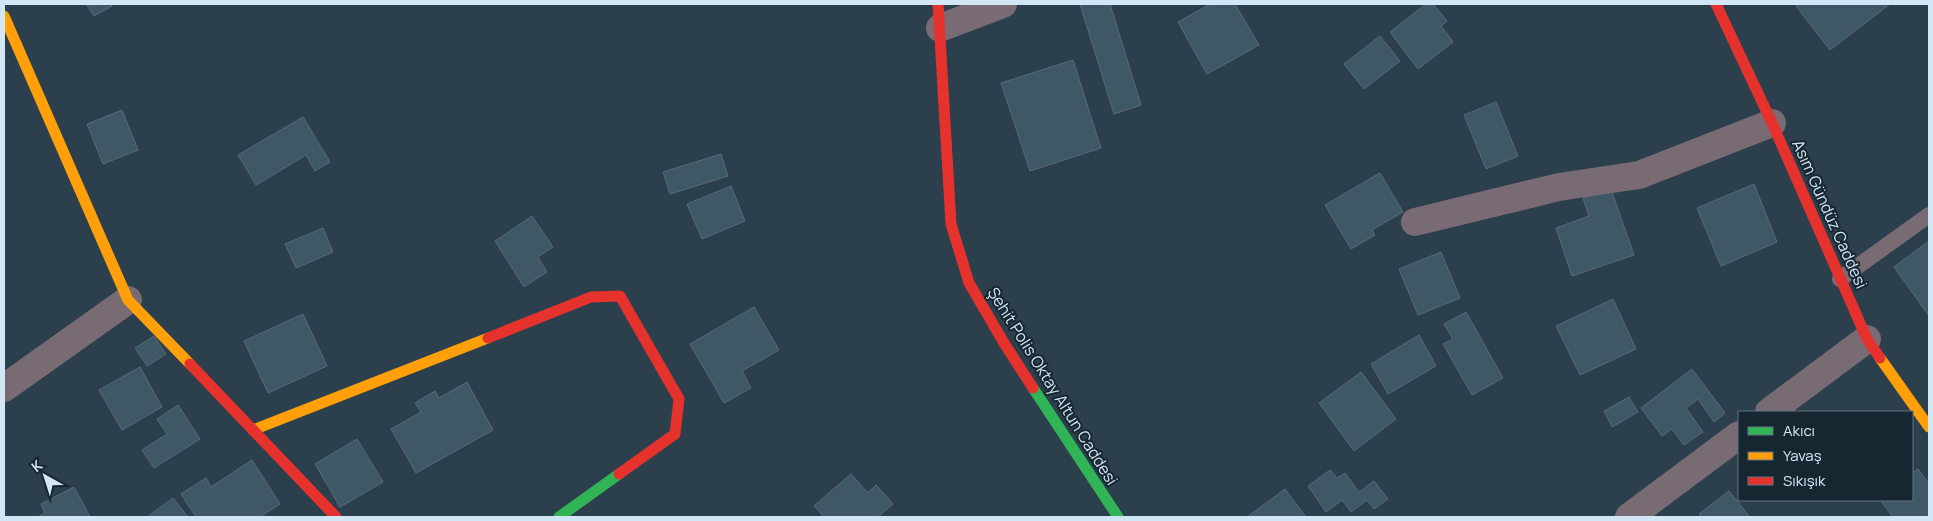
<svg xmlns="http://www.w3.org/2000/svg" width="1933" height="521" font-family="Manrope,sans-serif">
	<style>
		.building { fill: #3e5866; stroke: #5a6a76 }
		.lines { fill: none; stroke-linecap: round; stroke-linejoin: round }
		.lane { stroke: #796b73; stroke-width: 16 }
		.street { stroke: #796b73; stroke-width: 28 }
		.fast { stroke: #30b455; stroke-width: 11 }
		.slow { stroke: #ff9f0a; stroke-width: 11 }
		.jam { stroke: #e5322d; stroke-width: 11 }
		.labels { text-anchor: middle; stroke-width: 4; stroke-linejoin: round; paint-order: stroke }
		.street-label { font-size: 16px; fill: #d2e7f5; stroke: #172732 }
	</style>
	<rect width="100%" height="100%" fill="#2b3f4c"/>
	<g class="building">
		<path d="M86,4h24l2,2 -18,10z"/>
		<path d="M1080,4h30l31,101 -27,9z"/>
		<path d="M1210,4h25l24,41 -52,29 -29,-52z"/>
		<path d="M1426,4h7l14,17 -6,5 12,16 -35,27 -28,-37z"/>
		<path d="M1799,4h91l-60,46 -34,-44z"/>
		<path d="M1380,36l20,25 -36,28 -20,-25z"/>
		<path d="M1073,60l28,88 -71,23 -29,-88z"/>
		<path d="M1496,102l22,54 -32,13 -22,-54z"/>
		<path d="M122,110l16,40 -35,14 -16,-40z"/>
		<path d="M303,117l27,45 -15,9 -9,-16 -50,30 -18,-30z"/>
		<path d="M721,154l7,22 -58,18 -7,-22z"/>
		<path d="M1380,173l23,39 -31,18 3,5 -24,14 -26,-44z"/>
		<path d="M1754,184l23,58 -56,24 -24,-58z"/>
		<path d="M731,186l14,35 -43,18 -15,-35z"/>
		<path d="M1611,189l23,66 -62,21 -16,-48 33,-12 -6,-18z"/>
		<path d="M532,216l21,31 -15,10 9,15 -23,15 -29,-46z"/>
		<path d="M323,228l10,24 -37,16 -11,-24z"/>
		<path d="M1929,241v75l-35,-49z"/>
		<path d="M1441,252l19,46 -42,17 -19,-46z"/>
		<path d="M1613,299l23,50 -56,26 -24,-49z"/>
		<path d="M754,307l25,43 -37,21 9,17 -27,15 -34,-59z"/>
		<path d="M1466,312l37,66 -31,17 -29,-51 10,-5 -9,-15z"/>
		<path d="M303,314l24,52 -59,27 -24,-52z"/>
		<path d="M1419,335l17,31 -48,28 -17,-30z"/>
		<path d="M154,336l12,18 -19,12 -12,-18z"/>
		<path d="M140,367l22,40 -40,23 -23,-40z"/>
		<path d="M1692,369l33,44 -11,9 -16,-23 -12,9 17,24 -19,13 -12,-16 -10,7 -21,-28z"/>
		<path d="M1361,372l35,47 -42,32 -35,-48z"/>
		<path d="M467,382l26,48 -77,43 -25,-44 30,-17 -6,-9 20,-12 4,7z"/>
		<path d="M1629,397l9,15 -26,15 -8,-16z"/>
		<path d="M178,405l22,34 -46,29 -12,-18 25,-16 -10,-15z"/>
		<path d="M357,439l26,43 -43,25 -25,-43z"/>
		<path d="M252,460l28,44 -20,13h-64l-15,-23 25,-16 5,9z"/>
		<path d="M1918,469l11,15v33h-36l-13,-17h32v-27z"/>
		<path d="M1330,470l7,8 8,-5 14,19 15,-11 14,18 -14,10 -7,-9 -16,12 -9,-12 -16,12 -18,-26z"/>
		<path d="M851,474l17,19 8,-8 17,19 -15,13h-54l-10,-11z"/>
		<path d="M74,487l16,30h-52l7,-4 -4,-9z"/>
		<path d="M1285,489l21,28h-59z"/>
		<path d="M1729,491l21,26h-48l-3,-3z"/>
		<path d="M173,498l15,19h-41z"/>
	</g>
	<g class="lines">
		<path class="lane" d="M1840,279l89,-64"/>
		<g class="street">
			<path d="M940,28l63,-24"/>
			<path d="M1415,222l144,-35 80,-12 133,-52"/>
			<path d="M4,388l124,-88"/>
			<path d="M1769,412l98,-73"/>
			<path d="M1629,517l110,-82"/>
		</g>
		<g class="fast">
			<path d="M1033,388l85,129"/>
			<path d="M559,517l60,-43"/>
		</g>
		<g class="slow">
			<path d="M4,16l124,284 62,64"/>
			<path d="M1880,358l49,69"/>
			<path d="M253,430l235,-92"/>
		</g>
		<g class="jam">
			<path d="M938,4l13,220 18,59 35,60 29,45"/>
			<path d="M1716,4l56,119 95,216 13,19"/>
			<path d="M488,338l103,-41 29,-1 59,103 -4,35 -56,40"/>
			<path d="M190,364l146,153"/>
		</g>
	</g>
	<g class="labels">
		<g class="street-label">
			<text transform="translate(1830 214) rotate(66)" y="6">Asım Gündüz Caddesi</text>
			<text transform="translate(1053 386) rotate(58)" y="6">Şehit Polis Oktay Altun Caddesi</text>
		</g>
	</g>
	<rect width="1933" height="521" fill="none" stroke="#d2e7f5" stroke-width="10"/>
	<rect x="1738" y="411" width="175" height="90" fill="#172732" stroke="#627480"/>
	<rect x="1748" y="427" width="25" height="8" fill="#30b455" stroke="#627480"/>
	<text x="1783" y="436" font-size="15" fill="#d2e7f5">Akıcı</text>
	<rect x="1748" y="452" width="25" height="8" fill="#ff9f0a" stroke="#627480"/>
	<text x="1783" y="461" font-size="15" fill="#d2e7f5">Yavaş</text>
	<rect x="1748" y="477" width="25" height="8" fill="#e5322d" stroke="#627480"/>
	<text x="1783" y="486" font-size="15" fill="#d2e7f5">Sıkışık</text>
	<g transform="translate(45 476) rotate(321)" stroke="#172732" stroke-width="4" paint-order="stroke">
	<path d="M0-4L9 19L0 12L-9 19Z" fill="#d2e7f5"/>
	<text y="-8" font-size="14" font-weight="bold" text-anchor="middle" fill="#d2e7f5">K</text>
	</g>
</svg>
